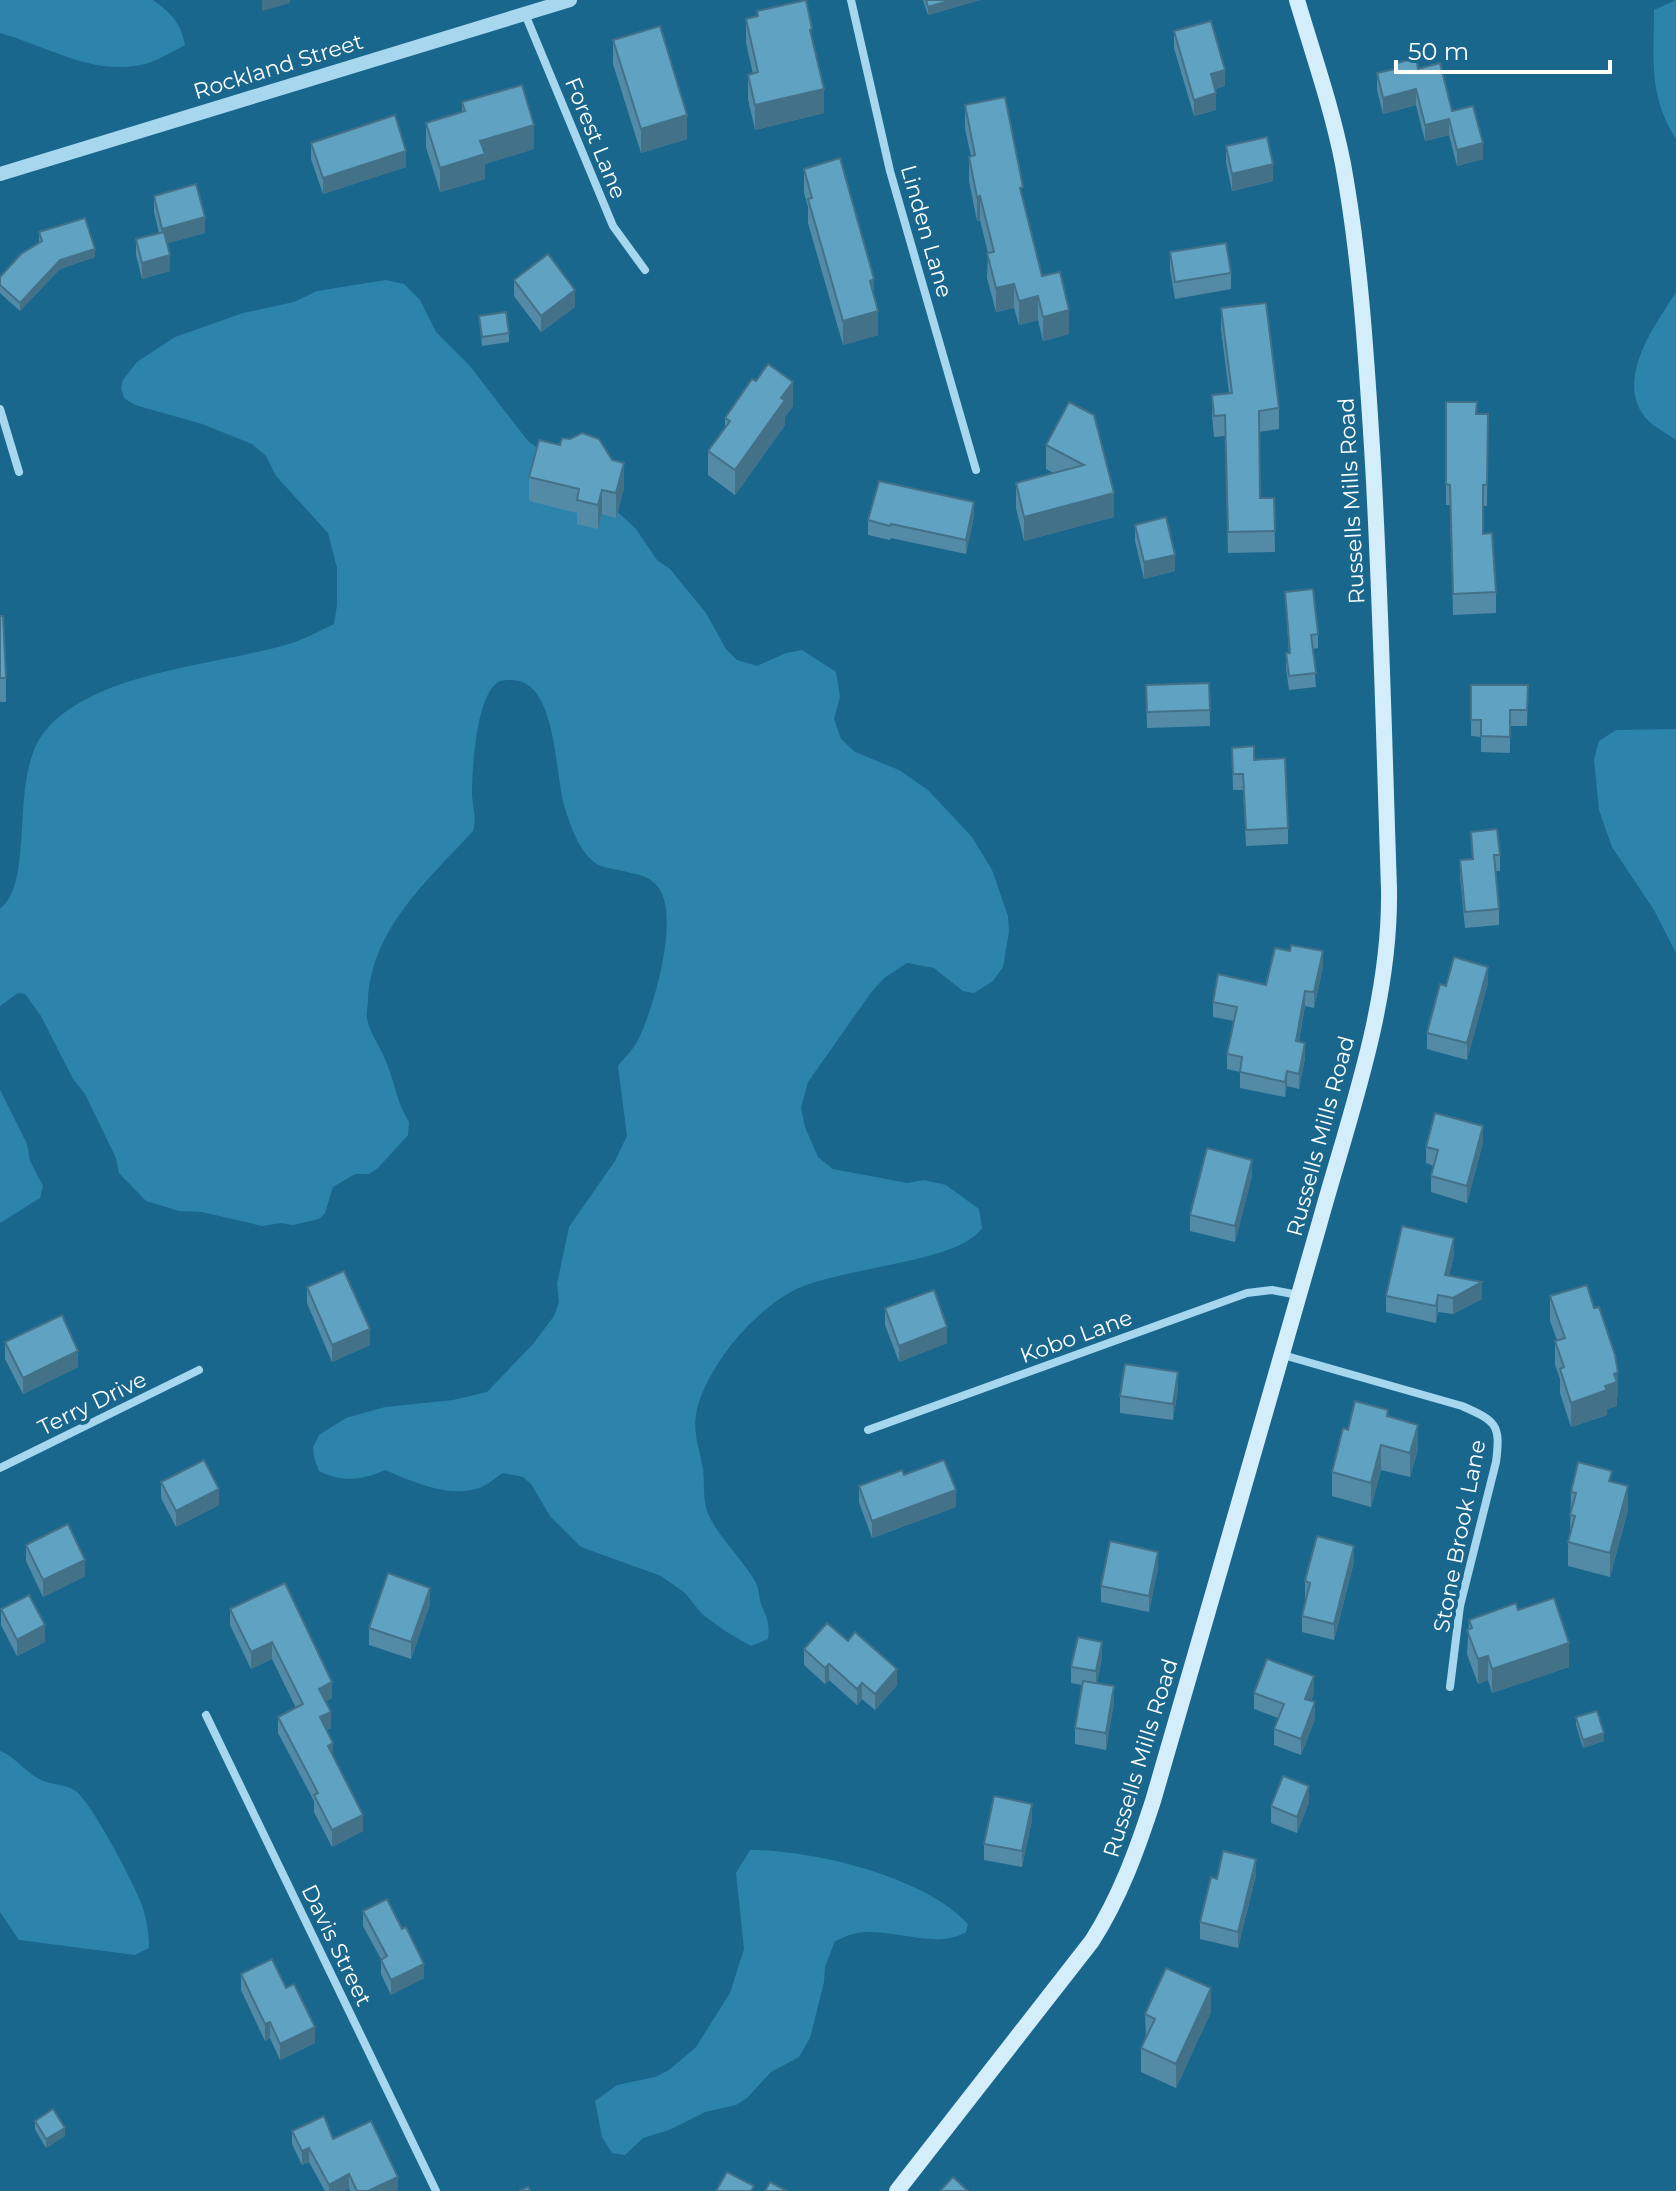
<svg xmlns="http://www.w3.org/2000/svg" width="1676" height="2191" font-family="Montserrat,sans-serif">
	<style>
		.green { fill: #2c83ac }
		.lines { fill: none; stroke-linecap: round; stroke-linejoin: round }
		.minor { stroke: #a6d7ee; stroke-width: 8 }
		.tertiary { stroke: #a6d7ee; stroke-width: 14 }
		.secondary { stroke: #d4edfa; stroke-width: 16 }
		.wall { fill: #538ba7 }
		.shaded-wall { fill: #437188 }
		.building { fill: #60a2c2; stroke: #437188; stroke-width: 2 }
		.labels { text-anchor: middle; stroke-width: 8; stroke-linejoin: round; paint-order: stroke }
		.street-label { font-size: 22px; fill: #fff; stroke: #1a678e }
	</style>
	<rect width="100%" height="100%" fill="#1a678e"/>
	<g class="green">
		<path d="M0,0h153c18,13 28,23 32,45 -12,6 -26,15 -40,19 -51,13 -98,-18 -145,-31z"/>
		<path d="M1676,0v139c-28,-45 -22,-78 -22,-129z"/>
		<path d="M386,280l18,4 16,16 16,32 33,33 59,76 64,47 44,41 21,31 13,9 36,44 20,36 11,11 20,6 29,-13 16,-3 34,22 4,25 -6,22 7,20 14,13 44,18 29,20 44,47 20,33 16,46 1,16 -6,35 -10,14 -19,12 -11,-2 -29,-23 -27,-5 -23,15 -14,16 -62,88 -7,26 4,19 13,30 15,12 74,14 17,-3 22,5 33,24 3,19c-23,36 -150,39 -193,65 -22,13 -42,32 -58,52 -15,20 -31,45 -35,70 -3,19 4,36 7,54 2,16 -1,32 6,47 12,24 33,43 46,65 4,7 4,16 6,23 6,14 9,19 7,35l-17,7 -26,-15 -23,-17 -17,-21 -24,-17 -80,-29 -31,-31 -19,-32 -8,-7 -20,-4c-8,5 -18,14 -27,16 -32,8 -61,-7 -91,-19 -23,10 -42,13 -66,1l-5,-14 -1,-10 6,-12 27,-17 39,-11 68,-7 34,-8 46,-48 21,-28 5,-14 -2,-18 12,-57 46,-66 12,-25 -9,-70c6,-8 14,-15 19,-24 16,-30 45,-129 20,-156 -7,-9 -16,-11 -26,-13 -10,-3 -21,-4 -30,-7 -20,-8 -31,-41 -37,-61 -9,-30 -7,-125 -52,-125 -2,0 -9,0 -12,1 -24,11 -28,89 -28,114 1,14 5,22 1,36 -45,49 -101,97 -105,169 0,6 -2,13 -1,19 3,15 15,30 20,45 8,19 10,40 22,58l-1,13 -30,33 -9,6h-14l-22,13 -8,26 -6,6 -26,6 -12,-2 -19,3 -60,-14 -23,-1 -33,-10 -27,-28 -3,-15 -31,-64 -12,-15 -32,-63 -16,-22 -7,-1 -18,13v-97c37,-30 7,-134 46,-179 53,-61 176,-64 249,-88 13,-5 26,-12 39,-18l3,-19v-37l-9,-35 -52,-57 -10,-20 -14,-12 -50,-20 -67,-19 -11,-7 -3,-10 2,-8 14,-18 38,-25 68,-24 51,-11 23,-11z"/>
		<path d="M1676,292v148c-11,-8 -27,-15 -34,-27 -24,-39 14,-89 34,-121z"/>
		<path d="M1676,729v224l-22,-43 -42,-63 -13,-37 -5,-51 5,-18 17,-11z"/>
		<path d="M0,1090l27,54 3,17 13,25 -3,12 -40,25z"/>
		<path d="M0,1751c16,6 24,20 39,28 11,6 25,5 35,11 16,9 58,90 66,110 6,15 9,32 9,48l-14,7 -116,-15 -19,-28z"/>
		<path d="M750,1850c62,0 174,26 218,74l-2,8c-29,19 -82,-7 -113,2 -6,1 -12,5 -18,7l-10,26 -1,15 -14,56 -11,19 -28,15 -24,26 -11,7 -31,7 -36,18 -26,8 -18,17 -13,-2 -10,-16 -7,-36 22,-16 38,-8 14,-7 27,-23 34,-54 14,-44 -8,-76z"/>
	</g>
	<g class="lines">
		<g class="minor">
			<path d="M851,0l39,171 86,299"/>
			<path d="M525,14l88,212 32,44"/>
			<path d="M0,409l19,63"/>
			<path d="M1283,1355l179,51c34,15 39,18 34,56l-36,144 -10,81"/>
			<path d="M868,1430l379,-137 25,-3 26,5"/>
			<path d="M0,1468l199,-98"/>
			<path d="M206,1715l230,476"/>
		</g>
		<path class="tertiary" d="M0,174l570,-174"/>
		<path class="secondary" d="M897,2191l195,-250c28,-44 45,-91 61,-140 55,-192 112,-384 166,-576 30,-109 72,-221 70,-336 -5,-147 -8,-295 -17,-442 -6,-95 -12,-190 -29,-283 -11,-56 -30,-110 -46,-164"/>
	</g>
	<g class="wall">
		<path d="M923,0h57l-52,15z"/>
		<path d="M757,11l55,29 12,73 -69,17 -7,-31v-24l5,-1 -7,-31v-24l11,-2z"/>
		<path d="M1174,31l51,55 -10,3 1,21 -22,6 -20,-68z"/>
		<path d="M613,40l74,99 -46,14 -28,-89z"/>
		<path d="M1394,64l24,5 34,42 31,48 -26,7 -8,-31 -24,6 -9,-36 -33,9 -6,-24v-17l17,-4z"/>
		<path d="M462,102l72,47 -49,15v15l-45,13 -14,-45v-24l36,-11z"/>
		<path d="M965,105l58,95 19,76 27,58 -26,7 -5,-21 -19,5 -5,-17 -18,4 -9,-34 1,-25 -8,-33 -3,1 -8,-40v-24l2,-1 -6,-27z"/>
		<path d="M311,143l95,24 -83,27 -12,-35z"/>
		<path d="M1226,146l47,35 -41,10 -6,-29z"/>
		<path d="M804,169l74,166 -35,10 -35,-122v-16l-4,-14z"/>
		<path d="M154,196l51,37 -38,10 3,28 -28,8 -6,-24v-16l23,-6 -5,-21z"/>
		<path d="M39,232l56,25 -35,12 -40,42 -20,-18v-16l39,-35z"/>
		<path d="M1170,252l61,21v16l-56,10 -5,-30z"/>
		<path d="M514,280l61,27 -34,25 -27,-36z"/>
		<path d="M1221,308l58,100v21l-20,3 1,66h14l1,54 -47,1 -3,-117 -11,1 -2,-21v-21l17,-2 -8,-64z"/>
		<path d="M479,316l30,17v9l-27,4z"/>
		<path d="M1069,402l45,115 -90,24 -8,-33v-25l38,-10 -8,-4v-24z"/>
		<path d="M1446,402l31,12h11l-1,92h-4v28l13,58v21l-43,2 -3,-110h-4z"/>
		<path d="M793,406l-8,11v8l-50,70 -27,-20v-24l17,-23v-10z"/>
		<path d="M529,477l95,11 -8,30 -14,-4 -4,15 -21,-5v-11l-48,-12z"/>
		<path d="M974,516l-8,38 -75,-16 -1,2 -22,-5v-15z"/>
		<path d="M1135,525l40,46 -31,8 -9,-38z"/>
		<path d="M1285,592l33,42v14l-5,1 3,38 -27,3 -3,-22v-15h3z"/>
		<path d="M0,616l6,62v24h-6z"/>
		<path d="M1209,683l1,43 -63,2 -1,-43z"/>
		<path d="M1471,685h57l-1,41h-17v27l-29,-1v-15l-10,-1z"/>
		<path d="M1232,748l22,12 34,68v16l-42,2 -3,-56h-10z"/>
		<path d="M1471,832l29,23v16h-4l3,38v16l-34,3 -5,-52v-16l12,-1z"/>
		<path d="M1323,967l-9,41 -9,-2 -6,35 6,17 -6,31 -12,-3 -2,11 -45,-9v-16l-13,-3v-15l7,-33 -21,-4v-15z"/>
		<path d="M1488,983l-21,77 -40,-11v-16l19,-47z"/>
		<path d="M1483,1142l-16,61 -36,-11v-16l3,-10 -8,-3v-16z"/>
		<path d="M1252,1176l-17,66 -45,-11v-16z"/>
		<path d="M1454,1254l-5,22 33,23 -29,15 -15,-2 -2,11 -50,-11v-16z"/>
		<path d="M307,1287l63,58 -38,17 -25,-59z"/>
		<path d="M1550,1296l68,101h-1v9l-10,3v6l-36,12 -11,-34v-14l-5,-14v-24l2,-1 -7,-19z"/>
		<path d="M885,1308l62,35 -48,19 -14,-37z"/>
		<path d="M5,1342l73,25 -55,27 -18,-35z"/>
		<path d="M1178,1388l-5,32 -53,-7v-17z"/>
		<path d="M1388,1417l30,32 -8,28 -29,-7 -10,37 -39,-11v-24l16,-42z"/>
		<path d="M904,1475l52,32 -84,31 -13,-36v-16z"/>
		<path d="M1612,1481l16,29 -18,67 -42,-11v-24l2,-9 1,-41z"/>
		<path d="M161,1482l58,23 -43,22 -15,-29z"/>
		<path d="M26,1545l59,31 -42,21 -17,-36z"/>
		<path d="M1354,1562l-20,78 -32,-8v-16l5,-18h-2v-17z"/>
		<path d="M1158,1568l-9,44 -48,-10v-16z"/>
		<path d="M285,1583l47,115 -6,3 5,27 -4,2 6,26 30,75 -31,16 -18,-35v-11l-36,-68v-16l18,-9 -24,-49 -21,10 -21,-44v-16z"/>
		<path d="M430,1604l-19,55 -42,-14v-17z"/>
		<path d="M1,1609l44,33 -28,14 -16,-31z"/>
		<path d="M1518,1610l51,57 -77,26 -4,-13 -10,4 -11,-30 2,-34z"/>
		<path d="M804,1649l93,36 -22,25 -13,-11 -5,6 -28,-25 -4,4 -21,-19z"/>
		<path d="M1102,1658l-5,25 17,19 -8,48 -31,-6v-16l7,-43 -11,-2v-16z"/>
		<path d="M1254,1693h60l-3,8 4,18 -14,36 -27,-10v-16l4,-11 -24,-9z"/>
		<path d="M1576,1717l28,24 -21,7 -7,-23z"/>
		<path d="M1309,1802l-12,31 -26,-10v-17z"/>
		<path d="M1032,1820l-10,47 -38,-7v-16z"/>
		<path d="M1256,1875l-18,73 -38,-9v-17l17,-43z"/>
		<path d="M363,1911l61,67 -33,17 -10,-21v-15l-18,-33z"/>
		<path d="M241,1974l45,14 29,55 -35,17 -10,-22 -5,3 -24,-51z"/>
		<path d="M1211,2012l-35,76 -35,-16v-24l5,-9 -1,-25z"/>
		<path d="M35,2121l30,15 -19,12 -11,-19z"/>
		<path d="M292,2131l41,8 65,52h-48l-1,-3 -5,3h-19l-16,-29 -7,3 -10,-21z"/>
	</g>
	<g class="shaded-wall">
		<path d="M262,0h28v3l-28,8z"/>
		<path d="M952,0h28l-52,15v-8z"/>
		<path d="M1225,70v16l-14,4v-16z"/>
		<path d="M824,89v24l-69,17v-25z"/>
		<path d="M1416,89v16l-33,9v-16z"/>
		<path d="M1216,93v17l-22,6v-16z"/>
		<path d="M687,115v24l-46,14v-24z"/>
		<path d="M1449,119v16l-24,6v-16z"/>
		<path d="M534,125v24l-49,15v15l-45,13v-24l40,-27z"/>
		<path d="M1483,143v16l-26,7v-16z"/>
		<path d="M406,151v16l-83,27v-16z"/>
		<path d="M1273,164v17l-41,10v-17z"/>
		<path d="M980,196v24l-3,1v-24z"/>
		<path d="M205,217v16l-43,12v-16z"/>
		<path d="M95,249v8l-35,12 -40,42v-8l40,-43z"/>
		<path d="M170,255v16l-28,8v-16z"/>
		<path d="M874,279v25l-4,-23z"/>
		<path d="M1014,284v24l-18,4v-24z"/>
		<path d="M575,290v17l-34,25v-16z"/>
		<path d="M1038,296v24l-19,5v-24z"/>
		<path d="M1069,310v24l-26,7v-24z"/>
		<path d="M878,311v24l-35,10v-24z"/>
		<path d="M793,382v24l-8,11v8l-50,70v-25l46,-72z"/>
		<path d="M624,463v25l-8,30v-25z"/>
		<path d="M602,490v24l-4,15v-24z"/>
		<path d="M1114,493v24l-90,24v-24z"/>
		<path d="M974,502v14l-8,38v-14z"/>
		<path d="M1175,555v16l-31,8v-17z"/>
		<path d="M1323,951v16l-9,41v-16z"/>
		<path d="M1488,967v16l-21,77v-17z"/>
		<path d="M1305,991v15l-9,50v-15z"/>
		<path d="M1305,1043v15l-6,31v-15z"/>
		<path d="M1287,1071v15l-2,11v-15z"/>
		<path d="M1483,1126v16l-16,61v-17z"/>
		<path d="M1252,1160v16l-17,66v-16z"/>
		<path d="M1454,1238v16l-9,37v-16z"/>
		<path d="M1482,1282v17l-29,15v-16z"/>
		<path d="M1438,1295v17l-2,11v-17z"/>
		<path d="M947,1327v16l-48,19v-16z"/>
		<path d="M370,1329v16l-38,17v-17z"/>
		<path d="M78,1351v16l-55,27v-16z"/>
		<path d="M1178,1372v16l-5,32v-16z"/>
		<path d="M1618,1372v25h-1v9l-10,3v6l-36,12v-24l43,-29z"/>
		<path d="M1418,1425v24l-8,28v-24z"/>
		<path d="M1381,1445v25l-10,37v-24z"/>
		<path d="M1628,1486v24l-18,67v-24z"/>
		<path d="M219,1489v16l-43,22v-16z"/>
		<path d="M956,1490v17l-84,31v-17z"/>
		<path d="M1354,1546v16l-20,78v-16z"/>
		<path d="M1158,1552v16l-9,44v-16z"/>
		<path d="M85,1560v16l-42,21v-17z"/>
		<path d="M430,1588v16l-19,55v-17z"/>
		<path d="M45,1625v17l-28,14v-16z"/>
		<path d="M272,1642v17l-21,10v-17z"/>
		<path d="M1102,1642v16l-6,30v-17z"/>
		<path d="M1569,1643v24l-77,26v-24z"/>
		<path d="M1488,1656v24l-10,4v-25z"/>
		<path d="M829,1664v16l-4,4v-16z"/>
		<path d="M897,1669v16l-22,25v-16z"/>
		<path d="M1314,1676v17l-9,22v-16z"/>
		<path d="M332,1682v16l-13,7v-16z"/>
		<path d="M862,1683v16l-5,6v-16z"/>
		<path d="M1114,1686v16l-8,48v-17z"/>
		<path d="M1315,1702v17l-14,36v-16z"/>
		<path d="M331,1712v16l-11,5v-16z"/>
		<path d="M1604,1733v8l-21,7v-8z"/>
		<path d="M333,1743v16l-5,-13z"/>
		<path d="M1309,1786v16l-12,31v-16z"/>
		<path d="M1032,1804v16l-10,47v-16z"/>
		<path d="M363,1815v16l-31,16v-17z"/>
		<path d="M1256,1859v16l-18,73v-16z"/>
		<path d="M424,1964v14l-33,17v-15z"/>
		<path d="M1211,1988v24l-35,76v-24z"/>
		<path d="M270,2022v16l-5,3v-17z"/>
		<path d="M315,2027v16l-35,17v-16z"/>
		<path d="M65,2128v8l-19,12v-9z"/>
		<path d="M309,2148v14l-7,3v-14z"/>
		<path d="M349,2174v14l-5,3h-15v-6z"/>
		<path d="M398,2177v14h-30z"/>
	</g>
	<g class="building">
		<path d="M806,0l6,29 -2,1 14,59 -69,16 -7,-30 10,-3 -12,-53 12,-3 -1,-5z"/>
		<path d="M926,0h26l-24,7z"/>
		<path d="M1211,21l14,49 -14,4 5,19 -22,7 -20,-69z"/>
		<path d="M660,26l27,89 -46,14 -28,-89z"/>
		<path d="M1416,58l2,11 22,-6 12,48 21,-5 10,37 -26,7 -8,-31 -24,6 -9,-36 -33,9 -6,-25 18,-4 -1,-5z"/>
		<path d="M522,85l12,40 -54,16 5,13 -45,14 -14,-45 39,-12 -3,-9z"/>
		<path d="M1005,97l18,90 -3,1 22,88 18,-4 9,38 -26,7 -5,-21 -19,5 -5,-17 -18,4 -9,-35 7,-1 -14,-56 -3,1 -8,-40 6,-2 -10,-50z"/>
		<path d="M395,115l11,36 -83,27 -12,-35z"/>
		<path d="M1267,137l6,27 -41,10 -6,-28z"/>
		<path d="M840,158l34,121 -4,2 8,30 -35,10 -35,-122 4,-1 -8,-29z"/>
		<path d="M196,184l9,33 -43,12 -8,-33z"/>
		<path d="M85,218l10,31 -35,11 -40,43 -20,-18v-8l21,-23 21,-13 -3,-9z"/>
		<path d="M164,232l6,23 -28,8 -6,-24z"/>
		<path d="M1226,243l5,30 -56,9 -5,-30z"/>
		<path d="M548,254l27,36 -34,26 -27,-36z"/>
		<path d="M1266,303l13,105 -20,3 1,87h14l1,33 -47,1 -3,-117 -11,1 -2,-21 20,-2 -11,-85z"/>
		<path d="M506,312l3,21 -27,4 -3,-21z"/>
		<path d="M768,364l25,18 -12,16 4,2 -50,70 -27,-19 22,-30 -5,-3 27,-39 4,2z"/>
		<path d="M1069,402l25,13 20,78 -90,24 -8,-34 68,-18 -38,-20z"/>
		<path d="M1446,402h31l-1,12h12l-1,71h-4v49l9,-1 4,59 -43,2 -3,-109 -4,-1z"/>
		<path d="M582,433l17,6 13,21 12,3 -8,30 -14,-3 -4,15 -21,-5 2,-11 -50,-12 10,-37 21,5 2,-7 8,1z"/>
		<path d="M879,481l95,21 -8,38 -75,-16 -1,2 -22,-6z"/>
		<path d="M1166,517l9,38 -31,7 -9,-37z"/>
		<path d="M1313,589l5,45 -7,1 5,38 -27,3 -3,-23h4l-5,-61z"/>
		<path d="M0,616h3l3,62h-6z"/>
		<path d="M1209,683l1,27 -63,2 -1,-27z"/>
		<path d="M1471,685h57l-1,25h-17v27l-29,-1v-16h-10z"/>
		<path d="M1254,746v14l31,-2 3,70 -42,2 -3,-56h-10l-1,-26z"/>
		<path d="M1497,829l3,26h-6l5,54 -34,3 -5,-52 13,-1 -2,-27z"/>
		<path d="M1291,945l32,6 -9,41 -9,-1 -9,50 9,2 -6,31 -12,-3 -2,11 -45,-10 2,-15 -15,-3 10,-47 -24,-5 5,-28 48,11 9,-37 15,3z"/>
		<path d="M1454,957l34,10 -21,76 -40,-10 13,-49 6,2z"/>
		<path d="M1435,1113l48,13 -16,60 -36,-10 7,-26 -12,-3z"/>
		<path d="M1207,1148l45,12 -17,66 -45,-11z"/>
		<path d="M1402,1226l52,12 -9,37 37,7 -29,16 -15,-3 -2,11 -50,-10z"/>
		<path d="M344,1271l26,58 -38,16 -25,-58z"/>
		<path d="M1587,1285l7,23 5,-1 16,48 3,17 -4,2 3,8 -12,4 2,4 -36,13 -11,-34 4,-2 -9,-26 10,-3 -15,-42z"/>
		<path d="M934,1290l13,37 -48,19 -14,-38z"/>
		<path d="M62,1315l16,36 -55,27 -18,-36z"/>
		<path d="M1125,1364l53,8 -5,32 -53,-8z"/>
		<path d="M1355,1401l33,9 -1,6 31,9 -8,28 -29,-8 -10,38 -39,-11 11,-44 5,2z"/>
		<path d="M204,1460l15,29 -43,22 -15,-29z"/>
		<path d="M944,1460l12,30 -84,31 -13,-35 43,-16 2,5z"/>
		<path d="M1578,1462l34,9 -3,10 19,5 -18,67 -42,-11 7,-26 -5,-1 6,-22 -5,-1z"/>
		<path d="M68,1524l17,36 -42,20 -17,-35z"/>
		<path d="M1317,1536l37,10 -20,78 -32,-8 8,-33 -5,-2z"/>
		<path d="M1110,1541l48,11 -9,44 -48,-10z"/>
		<path d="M388,1573l42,15 -19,54 -42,-14z"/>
		<path d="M285,1583l47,99 -13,7 12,23 -11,5 13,26 -5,3 35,69 -31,15 -18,-35 4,-2 -40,-76 25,-13 -31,-62 -21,10 -21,-43z"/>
		<path d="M29,1595l16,30 -28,15 -16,-31z"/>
		<path d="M1554,1598l15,45 -77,26 -4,-13 -10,3 -11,-29 5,-2 -3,-8 47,-17 2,7z"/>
		<path d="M827,1623l21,18 7,-9 42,37 -22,25 -13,-11 -5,6 -28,-25 -4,4 -21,-19z"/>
		<path d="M1078,1637l24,5 -6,29 -25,-4z"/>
		<path d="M1267,1659l47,17 -9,23 10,3 -14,37 -27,-10 10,-25 -30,-11z"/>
		<path d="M1083,1681l31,5 -8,47 -31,-5z"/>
		<path d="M1597,1711l7,22 -21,7 -7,-23z"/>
		<path d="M1283,1776l26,10 -12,31 -26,-11z"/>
		<path d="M994,1796l38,8 -10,47 -38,-7z"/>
		<path d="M1223,1851l33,8 -18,73 -38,-10 11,-45 6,2z"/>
		<path d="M387,1899l15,30 4,-2 18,37 -33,16 -10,-20 6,-4 -24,-45z"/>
		<path d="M272,1959l14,29 8,-4 21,43 -35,17 -10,-22 -5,2 -24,-50z"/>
		<path d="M1166,1968l45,20 -35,76 -35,-16 14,-29 -10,-5z"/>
		<path d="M53,2109l12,19 -19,11 -11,-18z"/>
		<path d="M324,2116l9,23 38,-18 27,56 -30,14h-11l-8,-17 -20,11 -20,-37 -7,3 -10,-20z"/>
		<path d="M727,2172l27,14 -3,5h-35z"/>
		<path d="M953,2177l15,14h-28z"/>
		<path d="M770,2182l17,9h-22z"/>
		<path d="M528,2187l2,4h-11z"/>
	</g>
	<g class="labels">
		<g class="street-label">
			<text transform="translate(278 66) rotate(-17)" y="8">Rockland Street</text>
			<text transform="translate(596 138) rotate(68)" y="8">Forest Lane</text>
			<text transform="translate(927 231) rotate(74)" y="8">Linden Lane</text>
			<text transform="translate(1351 501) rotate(-93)" y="8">Russells Mills Road</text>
			<text transform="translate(1320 1136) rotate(-75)" y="8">Russells Mills Road</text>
			<text transform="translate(1076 1336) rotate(-20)" y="8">Kobo Lane</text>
			<text transform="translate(92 1403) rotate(-26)" y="8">Terry Drive</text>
			<text transform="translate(1459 1536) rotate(-79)" y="8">Stone Brook Lane</text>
			<text transform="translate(1140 1758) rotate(-73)" y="8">Russells Mills Road</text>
			<text transform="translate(337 1945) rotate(64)" y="8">Davis Street</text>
		</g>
	</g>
	<path d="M1396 60v12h214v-12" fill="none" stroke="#ffffff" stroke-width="4"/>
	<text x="1408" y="60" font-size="24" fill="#ffffff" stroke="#1a678e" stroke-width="6" paint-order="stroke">50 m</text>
</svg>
